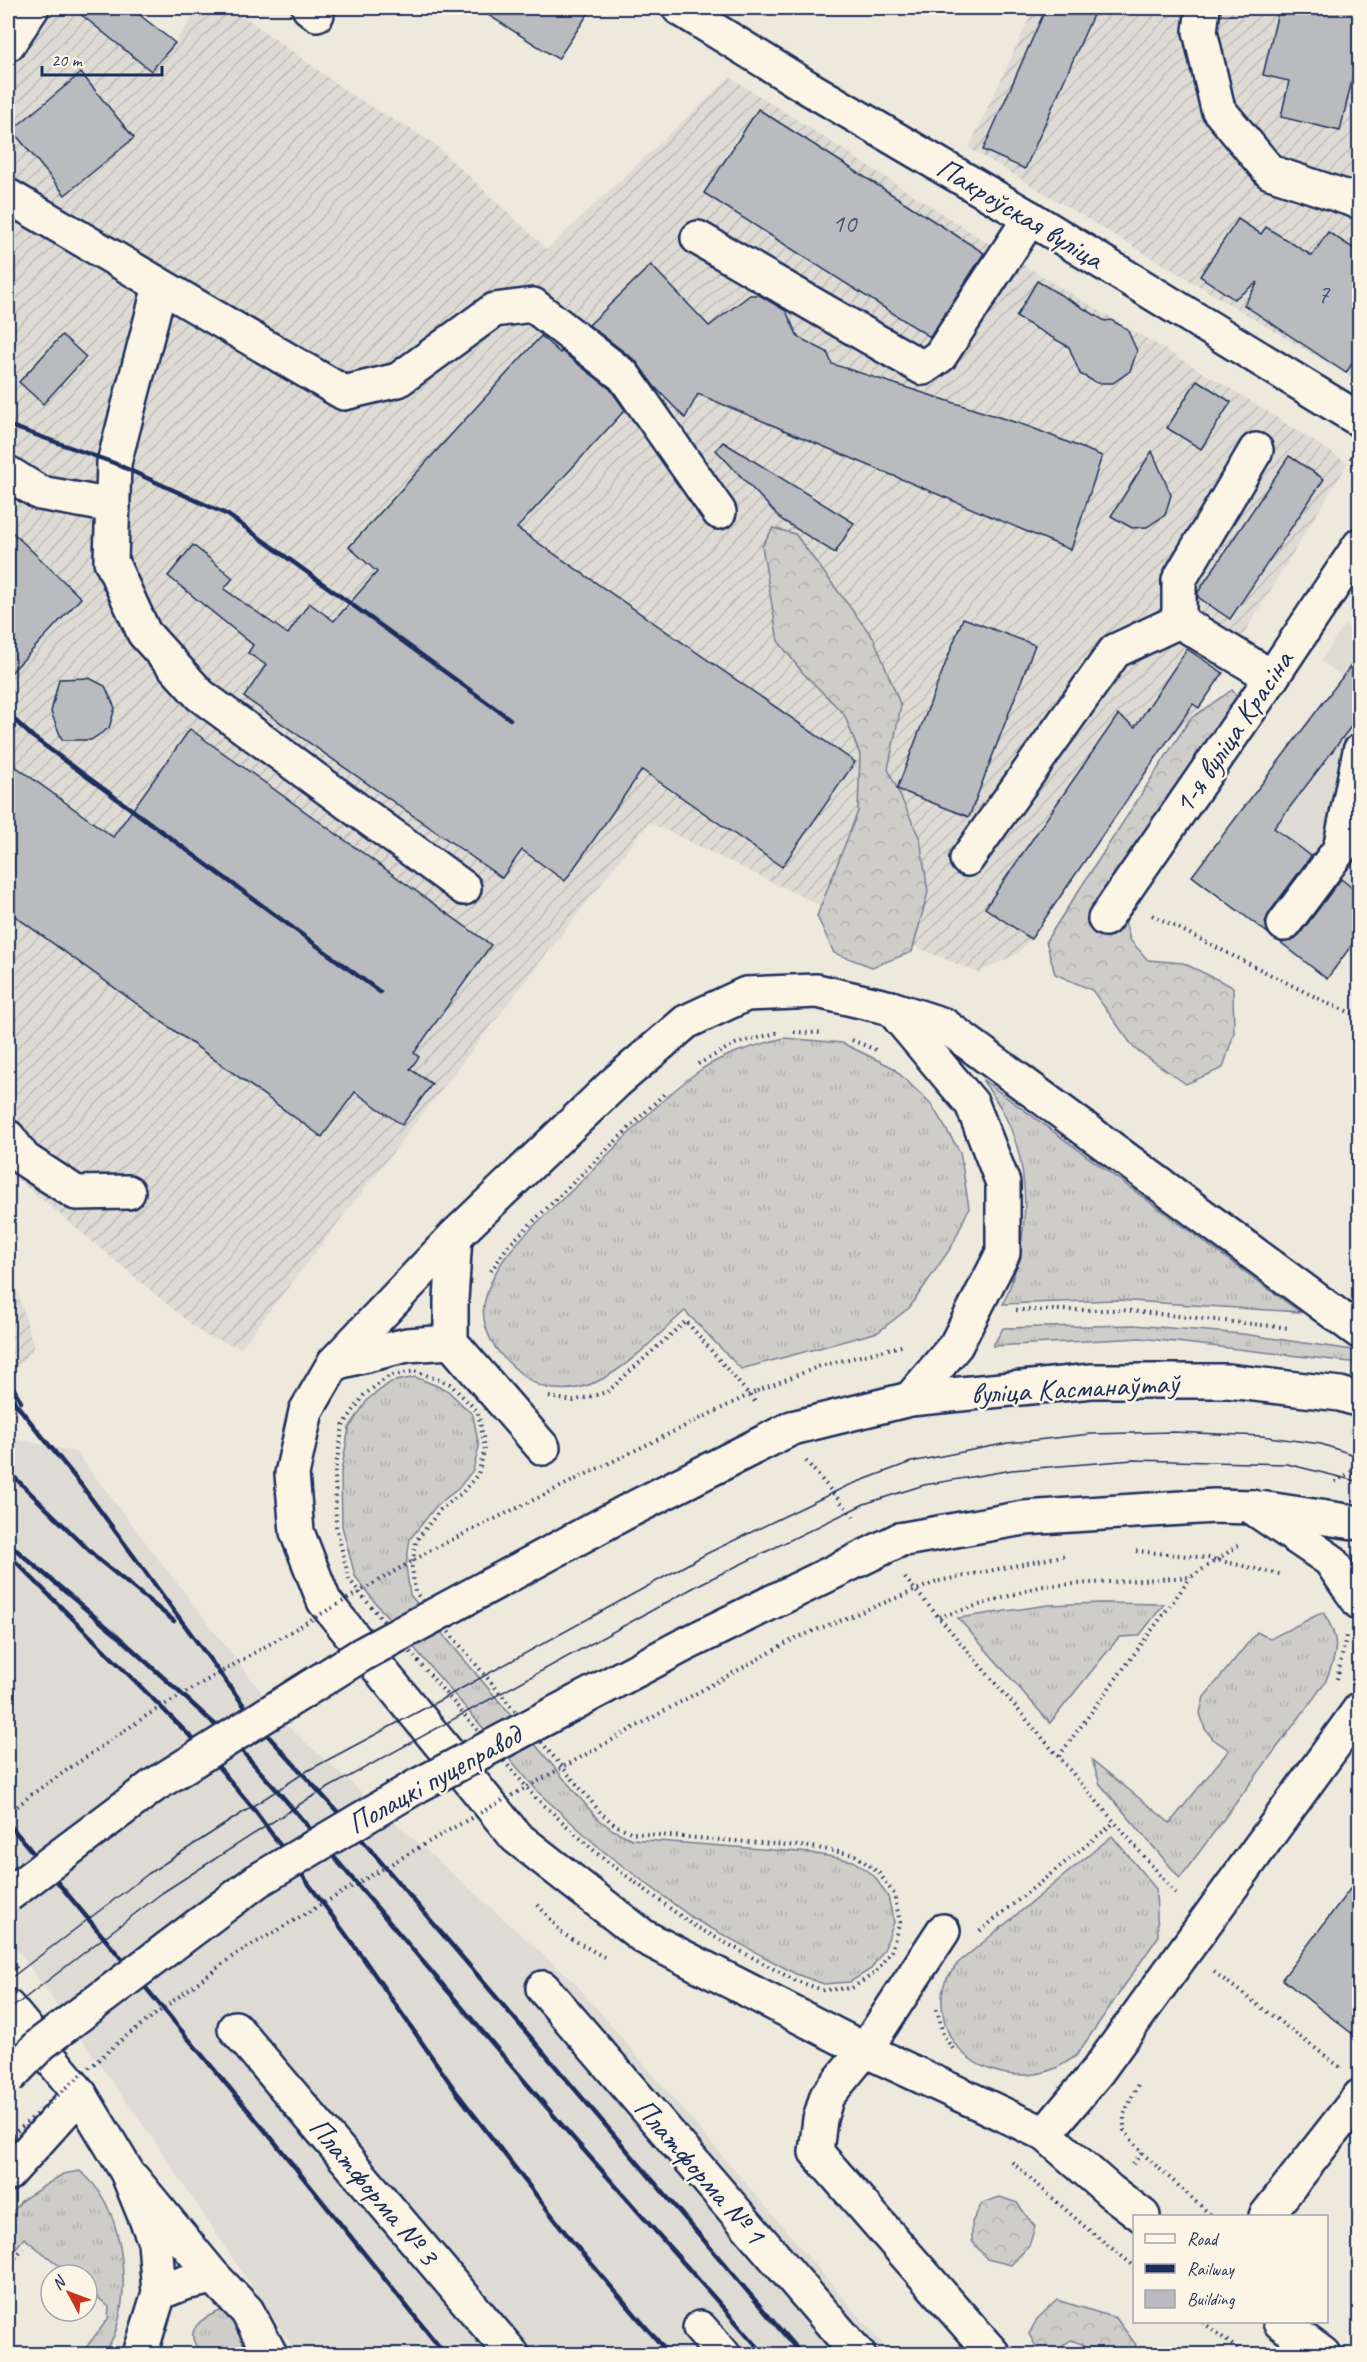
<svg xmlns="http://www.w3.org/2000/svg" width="1367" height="2362" font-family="Caveat,sans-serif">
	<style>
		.built { fill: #dedbd4 }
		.industrial { fill: url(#industrial-furrows) }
		.grass { fill: url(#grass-tufts); stroke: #757e94; stroke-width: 1.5 }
		.forest { fill: url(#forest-crowns); stroke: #757e94; stroke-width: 1.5 }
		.building { fill: #babbbe; stroke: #1b2f5e; stroke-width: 1.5 }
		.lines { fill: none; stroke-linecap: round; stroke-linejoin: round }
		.minor-casing { stroke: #1b2f5e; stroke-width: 38 }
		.major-casing { stroke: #1b2f5e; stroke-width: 38 }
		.path { stroke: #1b2f5e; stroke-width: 4; stroke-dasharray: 1.5 4.5; stroke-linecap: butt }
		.minor { stroke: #fcf5e5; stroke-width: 33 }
		.major { stroke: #fcf5e5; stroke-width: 33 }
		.tram { stroke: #1b2f5e; stroke-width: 1.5 }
		.rail { stroke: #1b2f5e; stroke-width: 4.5 }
		.major-bridge-casing { stroke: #1b2f5e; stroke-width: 38; stroke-linecap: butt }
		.path-bridge { stroke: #1b2f5e; stroke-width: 4; stroke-dasharray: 1.5 4.5; stroke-linecap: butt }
		.major-bridge { stroke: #fcf5e5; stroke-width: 33 }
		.labels { text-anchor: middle; stroke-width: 5; stroke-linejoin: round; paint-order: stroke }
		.number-label { font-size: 27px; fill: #435276 }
		.street-label { font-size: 30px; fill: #1b2f5e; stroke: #fcf5e5 }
	</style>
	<defs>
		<pattern id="industrial-furrows" width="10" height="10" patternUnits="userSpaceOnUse" patternTransform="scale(1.5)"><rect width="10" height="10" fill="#dedbd4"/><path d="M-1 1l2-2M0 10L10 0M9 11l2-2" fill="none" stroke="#bebcb8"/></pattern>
		<pattern id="grass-tufts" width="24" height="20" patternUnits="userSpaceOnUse" patternTransform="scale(1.5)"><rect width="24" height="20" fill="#cfcdca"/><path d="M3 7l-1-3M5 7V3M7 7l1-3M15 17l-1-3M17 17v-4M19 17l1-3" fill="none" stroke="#b1b0b0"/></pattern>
		<pattern id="forest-crowns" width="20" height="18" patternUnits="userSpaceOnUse" patternTransform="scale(1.5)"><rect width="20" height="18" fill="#cfcdca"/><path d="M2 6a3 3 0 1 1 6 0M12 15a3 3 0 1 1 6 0" fill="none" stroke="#b1b0b0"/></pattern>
	</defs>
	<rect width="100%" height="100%" fill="#eee9dd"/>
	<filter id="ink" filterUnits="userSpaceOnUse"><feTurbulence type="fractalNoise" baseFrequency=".0167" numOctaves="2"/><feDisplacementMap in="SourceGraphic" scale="12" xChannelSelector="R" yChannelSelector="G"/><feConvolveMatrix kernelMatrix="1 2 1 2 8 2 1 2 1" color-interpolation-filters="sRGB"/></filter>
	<g filter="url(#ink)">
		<g class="built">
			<path d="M1344,625l15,10v300l-32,44 -135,-103 151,-199 -22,-16z"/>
			<path d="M8,1433l8,6 60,13 212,275 287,256 316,371h-594l-146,-218 -143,-199z"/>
		</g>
		<g class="industrial">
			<path d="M8,8h123l43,35 26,-35h32l120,87 80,47 115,107 183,-172 275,177 249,149 94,60 -99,162 -26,48 -24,35 -35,38 -133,193 -15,15 -37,19 -142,-59 -188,-92 -408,526 -37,-13 -196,-164z"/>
			<path d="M1034,8h325v374l-390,-234z"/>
			<path d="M8,1260l26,87 -26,32z"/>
		</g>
		<g class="grass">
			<path d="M784,1038l58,5 50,24 39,37 29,48 9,56 -17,38 -42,61 -32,25 -137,37 -56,-58c-38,32 -84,92 -141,76 -14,-4 -29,-18 -40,-29 -13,-13 -25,-38 -19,-58 5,-19 14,-36 27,-51 21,-25 48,-47 72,-70 36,-36 71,-75 112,-106 26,-19 58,-27 88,-35z"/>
			<path d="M983,1081v-1l317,232 -184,-12 -113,4c25,-56 31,-126 4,-184 -6,-14 -16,-27 -24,-39z"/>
			<path d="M1134,1325l109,9 116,17v12l-219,-25 -147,8 10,-18z"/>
			<path d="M415,1377l32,13 26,25 6,32 -6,23 -15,19 -21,16 -27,34 -4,27 4,29 186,222 17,13 19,9 179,14 42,8 22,16 13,20 6,25 -9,26 -14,21 -21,13 -26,2 -28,-10 -102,-55 -91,-68 -63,-57 -167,-194 -18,-24 -13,-50 -1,-54 8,-44 19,-29 23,-17z"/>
			<path d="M1100,1603l64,1 -25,32 -20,1 -69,86 -92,-105 90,-13z"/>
			<path d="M1323,1612c19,30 14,40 2,71l-145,195 -80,-94 -8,-24 78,63 59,-73 -16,-11 -8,-10 -5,-16 4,-16 53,-65 13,7z"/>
			<path d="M1112,1836l44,53 2,48 -82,119c-6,4 -13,9 -20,12 -40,18 -99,1 -111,-45 -3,-12 -5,-28 0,-41 3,-6 9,-13 13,-19z"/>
			<path d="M80,2171c42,32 52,112 36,159 -2,9 -9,17 -13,24h-22l27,-35 1,-12 -22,-19v-13h-16l-47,-37 -16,20v-40l14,-18 41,-26z"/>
			<path d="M223,2310l13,6 24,38 -58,-1c-22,-22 0,-36 21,-43z"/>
		</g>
		<g class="forest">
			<path d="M773,528l22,6 79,105 27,67 -13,63 32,70 8,53 -16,60 -40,15 -38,-14 -17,-37 41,-105 2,-56 -16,-41 -42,-42 -24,-31 -16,-95z"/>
			<path d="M1232,690l15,19 -130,182 13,49 18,20 35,3 50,24 1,46 -11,35 -37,16 -52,-36 -42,-58 -37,-16 -9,-33 144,-222z"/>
			<path d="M1000,2197l17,6 18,24 -6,19 -18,19 -24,-6 -15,-18v-19l10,-19z"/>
			<path d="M1057,2300l59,18 20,27 -7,9h-43l-4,-10 -11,-4 -17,12 -14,2 -11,-20 8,-15z"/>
		</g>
		<g class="building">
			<path d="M73,8h58l44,35 -24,28z"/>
			<path d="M477,8h115l-34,51z"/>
			<path d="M1046,8h50l-71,161 -42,-19z"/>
			<path d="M1279,8h80v42l-19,81 -59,-14 8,-36 -26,-6z"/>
			<path d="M81,73l53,65 -69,57 -53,-65z"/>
			<path d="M758,109l226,144 -54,84 -226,-144z"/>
			<path d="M1238,219l23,15 5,-7 46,29 16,-24 31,20v101l-13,20 -102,-68 14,-23 -24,17 -34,-23z"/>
			<path d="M651,265l58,61 41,-31h9l27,16 12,26 29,15 5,12 198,63 72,29 -31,94 -373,-156 -13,24 -31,-32 -18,-25 -47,-36z"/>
			<path d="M1037,281l68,40 6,-1 16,9 10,22 -7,20 -17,12h-16l-17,-9 -11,-27 -53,-30z"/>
			<path d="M62,335l24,22 -43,47 -24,-22z"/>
			<path d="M541,336l19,17 1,-2 49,38 15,21 -108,118 338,234 -73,105 -140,-97 -77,111 -43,-31 -20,28 -258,-181 22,-32 -18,-12 5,-8 -85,-69 25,-31 40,33 -9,11 64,45 21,-31 25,18 43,-49 -28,-25z"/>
			<path d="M1197,380l34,22 -30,47 -34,-21z"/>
			<path d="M723,442l131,81 -19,30 -53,-33 -66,-70z"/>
			<path d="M1152,451l19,44 -6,20 -18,12 -15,1 -21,-12z"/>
			<path d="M1289,456l35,23 -94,140 -32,-22v-5z"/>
			<path d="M8,528l73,70 -73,78z"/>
			<path d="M963,618l72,27 -66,172 -72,-28z"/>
			<path d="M1187,649l36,24 -24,35 -6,-4 -162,235 -46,-31 133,-193 17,12z"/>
			<path d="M1359,655v61l-85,112 37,28 -42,57 -4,9 4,12 -77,-58z"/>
			<path d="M89,678l16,8 10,22 -6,20 -18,12h-29l-11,-28 8,-33z"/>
			<path d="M190,729l301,216 -77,108 5,4 -9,12 22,15 -30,41 -47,-33 -33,45 -314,-226v-150l105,76z"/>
			<path d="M1341,879l18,14v42l-32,44 -48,-38h12l8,-6z"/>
			<path d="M1359,1877v162l-77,-60z"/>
		</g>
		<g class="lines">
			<g class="minor-casing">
				<g id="minor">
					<path d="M309,8l8,6"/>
					<path d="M679,8l128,79 223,131 330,202"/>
					<path d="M1203,8l-3,23 18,78 52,63 90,30"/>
					<path d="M8,44l24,-36"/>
					<path d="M8,196l336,197 54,-13 96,-70 39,-5 91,71 95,136"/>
					<path d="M698,238l225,130 17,-12 90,-138"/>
					<path d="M160,286l-46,177 -3,98 33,72 56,62 264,193"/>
					<path d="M8,473l32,20 73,13"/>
					<path d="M1179,621v-41l77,-130"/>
					<path d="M967,859l148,-208 64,-30 93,56"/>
					<path d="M1105,919l167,-242 88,-132"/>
					<path d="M1284,924l56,-75 20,-98"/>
					<path d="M8,1137l16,22 52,34 52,-1"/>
					<path d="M455,1236l-4,64v42l92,106"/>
					<path d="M334,1363l73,-18 44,-3"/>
					<path d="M943,1931l-78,119 -38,46 -7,23 -4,33 177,202"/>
					<path d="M543,1988l315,366"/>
					<path d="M235,2028l277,326"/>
					<path d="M1045,2134l65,57 33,25"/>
					<path d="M8,2174l72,-80"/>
					<path d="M133,2179l81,98 33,34 23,43"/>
					<path d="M1266,2216l94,-120"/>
					<path d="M159,2293l25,-10 30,-6"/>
					<path d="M1280,2322l43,32"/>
					<path d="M700,2328l23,26"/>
				</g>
			</g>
			<g class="major-casing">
				<g id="major">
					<path d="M891,1008l81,96 31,79v70l-47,92 -46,54"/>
					<path d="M1360,1332l-416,-307 -53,-17 -74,-17 -71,3 -60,28 -70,60 -161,154 -121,127 -28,48 -14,63 5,58 27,69 192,236 128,100 221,113 180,84 52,-62 263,-363"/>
					<path d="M792,1428l118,-29 182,-18h136l112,13 20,6"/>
					<path d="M899,1540l125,-22 190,-12 38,1"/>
					<path d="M1347,1585l13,18"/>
					<path d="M8,2007l72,87 47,78 28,69 4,52 -19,61"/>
				</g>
			</g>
			<g class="path">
				<path d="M1350,457l10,6"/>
				<path d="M1152,915l179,90 29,11"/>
				<path d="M794,1032l28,1"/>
				<path d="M852,1040l24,10"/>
				<path d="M698,1064l37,-20 45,-12"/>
				<path d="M491,1271l17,-25 156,-152"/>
				<path d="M1016,1310h106l168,18"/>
				<path d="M415,1371l35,13 28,28 7,36 -7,26 -16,19 -21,16 -25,32 -4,26 3,25 186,221 14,12 18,8 179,14 43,8 24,18 15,21 6,28 -9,29 -16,22 -23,15 -29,2 -29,-10 -103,-56 -91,-68 -64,-58 -168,-195 -19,-24 -13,-53 -1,-55 8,-45 21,-31 25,-19z"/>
				<path d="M757,1391l63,-25 85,-21"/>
				<path d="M549,1397l24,4 34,-9 79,-71 70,82"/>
				<path d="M806,1461l50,59"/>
				<path d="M1335,1482l25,-16"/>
				<path d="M905,1578l273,318"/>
				<path d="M939,1581l128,-26"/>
				<path d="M939,1617l103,-31 149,-9 48,-32"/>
				<path d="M1337,1679l9,-43"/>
				<path d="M1059,1756l132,-179"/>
				<path d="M538,1905l25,29 41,23"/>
				<path d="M980,1931l135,-109"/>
				<path d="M8,1958l10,12"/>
				<path d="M1214,1972l126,95"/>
				<path d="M937,2009l6,26 10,14"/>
				<path d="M1142,2153l70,63"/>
				<path d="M1012,2162l72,64 50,40"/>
				<path d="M1133,2164l9,-11 -18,-23v-16l15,-32"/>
				<path d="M8,2267l15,-19"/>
				<path d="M1203,2322l41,32"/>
			</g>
			<use href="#minor" class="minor"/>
			<use href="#major" class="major"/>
			<g class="tram">
				<path d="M8,1980l140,-106 159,-103 137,-73 264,-145 139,-67 64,-24 97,-19 83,-9 83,-2 88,4 59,8 39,13"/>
				<path d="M8,2011l154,-118 146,-94 394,-216 162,-79 60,-19 88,-15 121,-10 154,4 73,18"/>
			</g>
			<g class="rail">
				<path d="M8,425l106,38 114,52 282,204"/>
				<path d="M8,714l25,23 347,255"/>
				<path d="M8,1378l13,24"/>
				<path d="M8,1394l74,92 177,240 86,94 456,534"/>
				<path d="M8,1471l90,88 76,62"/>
				<path d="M8,1543l113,96 111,101 50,56 285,335 197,223"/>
				<path d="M8,1554l198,198 46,55 109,148 96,138 114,147 98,114"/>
				<path d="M8,1823l265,317 172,214"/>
			</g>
			<g class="major-bridge-casing">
				<g id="major-bridge">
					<path d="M1252,1507l78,53 17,25"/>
					<path d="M1260,1508l100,15"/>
					<path d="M8,1895l145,-109 208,-131 265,-143 166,-84"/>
					<path d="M8,2078l34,-35 215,-162 160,-95 267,-141 215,-105"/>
				</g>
			</g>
			<g class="path-bridge">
				<path d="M1136,1551l72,7 75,17"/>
				<path d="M8,1814l24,-20 117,-80 284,-165 324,-158"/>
				<path d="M8,2139l112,-98 113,-85 211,-123 352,-195 143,-57"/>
			</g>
			<use href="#major-bridge" class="major-bridge"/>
		</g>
	</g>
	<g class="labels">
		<g class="number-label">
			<text x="844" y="232">10</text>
			<text x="1323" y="303">7</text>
		</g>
		<g class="street-label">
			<text transform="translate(1020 213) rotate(31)" y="10">Пакроўская вуліца</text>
			<text transform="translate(1233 732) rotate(-56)" y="10">1-я вуліца Красіна</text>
			<text transform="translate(1075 1388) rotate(-3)" y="10">вуліца Касманаўтаў</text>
			<text transform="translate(434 1779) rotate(-29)" y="10">Полацкі пуцеправод</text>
			<text transform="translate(700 2171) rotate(49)" y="10">Платформа № 1</text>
			<text transform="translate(374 2191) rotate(50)" y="10">Платформа № 3</text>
		</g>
	</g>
	<rect width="1367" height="2362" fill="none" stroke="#fcf5e5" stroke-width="30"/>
	<rect x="15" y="15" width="1337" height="2332" fill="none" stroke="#1b2f5e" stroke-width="2" filter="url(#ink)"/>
	<rect x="1133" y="2215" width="195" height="108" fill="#fcf5e5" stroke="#a2a6af" stroke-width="1.5"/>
	<rect x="1145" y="2234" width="30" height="9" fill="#fcf5e5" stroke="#a2a6af" stroke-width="1.5"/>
	<text x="1187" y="2245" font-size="18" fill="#1b2f5e">Road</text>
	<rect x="1145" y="2264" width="30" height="9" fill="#1b2f5e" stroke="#a2a6af" stroke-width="1.5"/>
	<text x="1187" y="2275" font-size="18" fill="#1b2f5e">Railway</text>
	<rect x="1145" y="2290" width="30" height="18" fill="#babbbe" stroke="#a2a6af" stroke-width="1.5"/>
	<text x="1187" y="2305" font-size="18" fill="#1b2f5e">Building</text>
	<g transform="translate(69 2293) rotate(311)"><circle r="28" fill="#fcf5e5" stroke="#a2a6af" stroke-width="1.5"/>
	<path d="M0-4.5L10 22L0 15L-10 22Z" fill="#c8321e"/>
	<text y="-9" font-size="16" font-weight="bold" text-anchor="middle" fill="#1b2f5e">N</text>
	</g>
	<path d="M42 66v9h120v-9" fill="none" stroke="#1b2f5e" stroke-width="3"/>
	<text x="51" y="66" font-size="18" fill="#1b2f5e" stroke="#fcf5e5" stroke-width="4.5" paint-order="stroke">20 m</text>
</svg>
